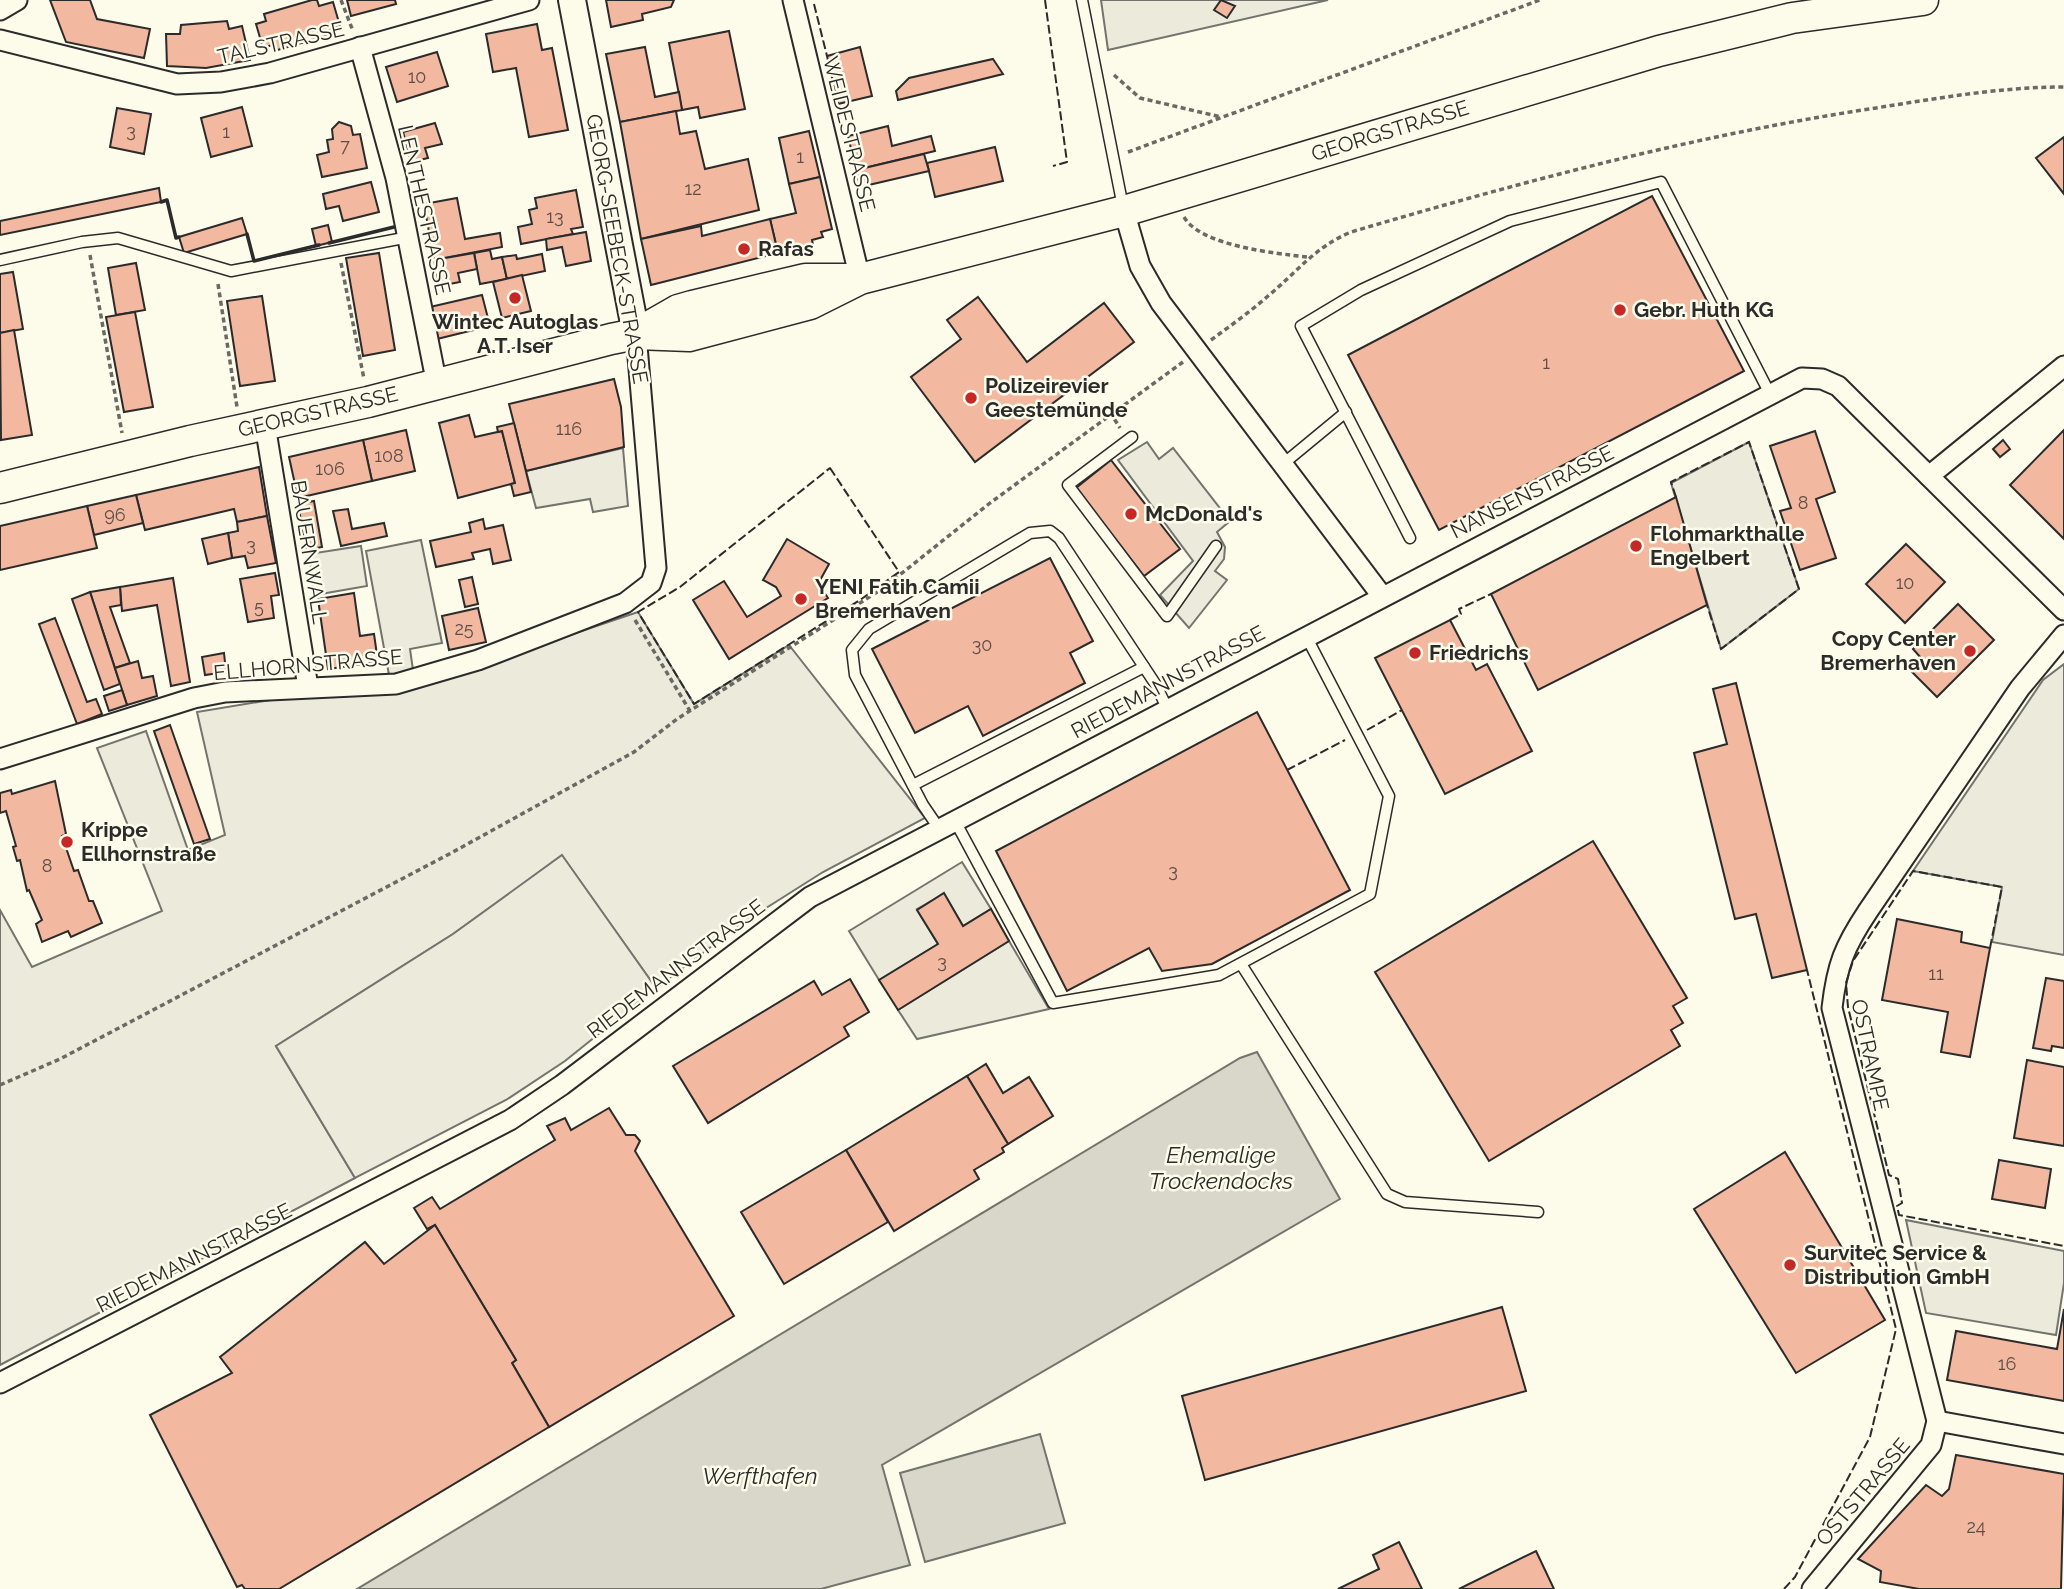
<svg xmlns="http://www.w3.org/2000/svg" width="2064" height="1589" font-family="Raleway,sans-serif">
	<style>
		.green { fill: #ecebdb; stroke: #74746e; stroke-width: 2 }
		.parking { fill: #eceadb; stroke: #74746e; stroke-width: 2 }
		.water { fill: #d8d7c9; stroke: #74746e; stroke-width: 2 }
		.building { fill: #f2b8a0; stroke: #2b2b2b; stroke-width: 2 }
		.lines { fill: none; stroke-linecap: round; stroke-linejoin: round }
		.lane-casing { stroke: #2b2b2b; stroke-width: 13 }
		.street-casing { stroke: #2b2b2b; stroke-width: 23 }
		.secondary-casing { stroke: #2b2b2b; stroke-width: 30 }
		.primary-casing { stroke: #2b2b2b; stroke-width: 33 }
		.path { stroke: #6a6964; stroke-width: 3.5; stroke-dasharray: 5 3.5; stroke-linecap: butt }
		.lane { stroke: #fdfbea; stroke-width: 10 }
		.street { stroke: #fdfbea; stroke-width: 19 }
		.secondary { stroke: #fdfbea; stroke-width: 26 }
		.primary { stroke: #fdfbea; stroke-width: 30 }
		.fence { stroke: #2b2b2b; stroke-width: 2; stroke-dasharray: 9 3.5; stroke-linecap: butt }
		.wall { stroke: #2b2b2b; stroke-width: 3.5 }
		.poi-dot { fill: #c62828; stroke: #fdfbea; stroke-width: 2.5 }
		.labels { text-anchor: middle; stroke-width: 5; stroke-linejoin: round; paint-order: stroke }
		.number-label { font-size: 18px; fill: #5d4e48 }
		.street-label { font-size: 21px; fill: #2b2b2b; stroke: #fdfbea }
		.poi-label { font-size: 21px; font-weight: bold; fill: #2b2b2b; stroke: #fdfbea; text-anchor: start }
		.water-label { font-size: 23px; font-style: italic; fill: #2b2b2b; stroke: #fdfbea }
	</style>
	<rect width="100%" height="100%" fill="#fdfbea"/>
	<g class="green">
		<path d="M1101,0h227l-220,50z"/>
		<path d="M421,540l21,103 -32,6 3,21 -24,5 -23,-124z"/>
		<path d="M638,612l56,92 95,-59 136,173 -102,54 -79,50 -88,66 -94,-132 -109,78 -177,112 79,132 -355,187v-455l32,57 130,-56 -65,-163 49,-17 42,119 37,-15 -28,-123 281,-46z"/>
	</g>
	<g class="parking">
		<path d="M1147,442l12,17 14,-11 57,73 -13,11 8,15 -1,12 -9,12 12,9 -38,48 -29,-33 33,-34 -75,-101z"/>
		<path d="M1749,442l50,147 -78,60 -50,-166z"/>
		<path d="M623,448l5,58 -35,6 -3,-13 -54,9 -10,-37z"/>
		<path d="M361,546l6,40 -52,9 -6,-41z"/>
		<path d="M2064,664v291l-72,-13 10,-55 -89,-16 130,-191z"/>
		<path d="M562,855l94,133 -91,73 -59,39 -151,78 -79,-132 177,-112z"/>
		<path d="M962,862l29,47 -28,17 -19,-32 -27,15 21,35 -59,36 -30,-49z"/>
		<path d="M1009,941l40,68 -132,30 -19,-29z"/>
		<path d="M1906,1220l158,31v32l-8,52 -130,-22z"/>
	</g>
	<g class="water">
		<path d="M1257,1052l83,147 -458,266 28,100 -89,24h-464l883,-531z"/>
		<path d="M1040,1434l25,89 -140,39 -25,-89z"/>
	</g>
	<g class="building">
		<path d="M50,0h40l7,19 53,10 -6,29 -78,-16z"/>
		<path d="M312,0h5l2,6 14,-4 7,24 -12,3 1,6 -55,16 -2,-6 -9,3 -7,-24 10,-3 -2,-7z"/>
		<path d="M347,0h48l1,4 -45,12z"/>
		<path d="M606,0h68l-3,7 -29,7 1,6 -32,7z"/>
		<path d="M1221,0l14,6 -8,12 -13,-8z"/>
		<path d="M227,21l2,8 13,-3 8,34 -44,8 -39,-2 -1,-32h14l1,-9z"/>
		<path d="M537,24l5,26 10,-2 16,82 -39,7 -13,-69 -23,4 -7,-38z"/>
		<path d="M729,31l16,78 -45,9 -2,-11 -16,3 -13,-67z"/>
		<path d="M645,47l10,50 24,-5 3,18 -62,12 -14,-68z"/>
		<path d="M860,47l12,49 -34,8 -11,-48z"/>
		<path d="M437,52l11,34 -51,16 -11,-35z"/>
		<path d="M993,59l10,15 -105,26 -2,-9 13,-13z"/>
		<path d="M242,107l10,39 -41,11 -10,-39z"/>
		<path d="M117,108l34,6 -7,40 -34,-7z"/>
		<path d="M676,111l4,23 16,-3 9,38 43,-10 11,51 -118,29 -21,-117z"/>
		<path d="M339,122l12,4 2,9 7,-1 7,34 -45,9 -5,-22 12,-3 -2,-12 6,-1 -1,-10z"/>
		<path d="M435,123l7,21 -17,4 3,10 -17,4 -8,-30z"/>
		<path d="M888,126l4,20 39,-10 4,15 -79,19 -8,-34z"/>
		<path d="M809,131l11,46 -31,7 -10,-46z"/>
		<path d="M2064,137v57l-28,-36z"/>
		<path d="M995,147l8,34 -68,16 -8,-34z"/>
		<path d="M924,154l5,17 -69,16 -4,-17z"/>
		<path d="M820,177l12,52 -11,3 2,5 -11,3 1,5 -35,8 -8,-34 26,-6 -7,-29z"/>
		<path d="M371,182l8,30 -36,9 -4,-15 -13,3 -3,-15z"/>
		<path d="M159,188l2,14 -161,33v-14z"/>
		<path d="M576,190l7,37 -12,2 2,5 -52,10 -3,-17 14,-3 -3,-14 8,-2 -2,-10z"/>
		<path d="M1652,196l92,175 -305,159 -91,-175z"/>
		<path d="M457,198l8,41 35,-6 2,14 -68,13 -10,-56z"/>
		<path d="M242,218l5,16 -63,19 -5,-16z"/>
		<path d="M770,219l8,34 -127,32 -10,-46 60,-13 1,10z"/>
		<path d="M328,225l4,17 -16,4 -4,-17z"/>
		<path d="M586,232l5,29 -25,5 -4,-19 -15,3 -1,-11z"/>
		<path d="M490,250l2,9 10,-2 5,22 -27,5 -6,-31z"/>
		<path d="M379,253l16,97 -32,6 -17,-98z"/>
		<path d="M474,253l3,16 -19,4 2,9 -21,4 -5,-26z"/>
		<path d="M542,254l3,17 -38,8 -5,-22 14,-2 1,4z"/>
		<path d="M136,263l9,47 -29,5 -8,-47z"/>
		<path d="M13,272l10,57 -23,4v-59z"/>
		<path d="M522,275l9,36 -29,7 -9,-36z"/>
		<path d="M482,295l8,31 -53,13 -7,-32z"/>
		<path d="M262,296l13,85 -35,5 -13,-85z"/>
		<path d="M978,297l49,65 77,-59 30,39 -159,120 -64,-85 50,-38 -14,-19z"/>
		<path d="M135,312l18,95 -29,5 -18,-95z"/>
		<path d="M14,330l18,105 -31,5 -1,-107z"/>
		<path d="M614,379l7,28 3,40 -98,24 -17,-67z"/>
		<path d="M469,415l6,22 27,-6 13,52 -57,15 -19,-75z"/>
		<path d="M514,423l17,69 -17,4 -3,-12 4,-1 -13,-52 -4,1 -1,-5z"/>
		<path d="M406,430l9,41 -43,10 -9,-41z"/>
		<path d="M2064,430v109l-54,-54z"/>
		<path d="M1815,431l20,61 -19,7 20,59 -36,12 -20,-59 11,-3 -21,-62z"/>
		<path d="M363,440l9,41 -74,17 -9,-41z"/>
		<path d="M2003,440l7,9 -10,8 -7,-8z"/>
		<path d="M1111,460l69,89 -36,27 -68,-88z"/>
		<path d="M259,467l8,49 -30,6 -3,-13 -89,21 -9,-35z"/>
		<path d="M136,495l7,28 -49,12 -7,-29z"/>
		<path d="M1676,497l31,108 -169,85 -47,-96z"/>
		<path d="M314,501l8,46 -16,3 -8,-46z"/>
		<path d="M87,506l10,42 -97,22v-44z"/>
		<path d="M348,509l4,20 32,-6 3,13 -46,10 -8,-35z"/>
		<path d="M267,516l9,47 -28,5 -3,-12 -13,2 -4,-25 10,-2 -1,-9z"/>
		<path d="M483,519l2,10 18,-4 8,35 -18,4 -3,-15 -18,4 2,6 -38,8 -6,-26 41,-9 -2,-9z"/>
		<path d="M228,533l4,25 -24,6 -6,-25z"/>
		<path d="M787,539l42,25 -11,20 10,14 -99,61 -36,-59 31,-19 23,36 34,-21 -5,-9 -13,-7z"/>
		<path d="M1906,544l39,38 -40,41 -39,-39z"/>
		<path d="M1050,558l43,83 -23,12 15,30 -102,53 -15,-30 -53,27 -43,-84z"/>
		<path d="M275,573l4,22 -8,1 3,22 -26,4 -8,-43z"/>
		<path d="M472,577l6,27 -13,3 -6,-27z"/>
		<path d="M173,578l17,104 -19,4 -14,-81 -35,6 -2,-24z"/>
		<path d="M120,587l1,18 -11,2 20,56 -15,5 -25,-76z"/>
		<path d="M90,592l30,92 -16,6 -32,-91z"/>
		<path d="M354,593l6,43 14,-2 4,28 -50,7 -10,-70z"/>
		<path d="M1958,604l36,36 -57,57 -26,-26 11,-12 -9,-10z"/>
		<path d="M478,608l8,34 -37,8 -7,-34z"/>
		<path d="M55,618l32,84 9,-3 6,15 -25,10 -38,-100z"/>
		<path d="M1450,620l26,50 11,-6 45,87 -87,43 -70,-136z"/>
		<path d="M224,653l2,19 -21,3 -3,-18z"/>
		<path d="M138,661l4,17 11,-2 4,20 -30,9 -12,-37z"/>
		<path d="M1736,683l71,287 -35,8 -16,-64 -21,5 -41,-166 33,-9 -14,-55z"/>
		<path d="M122,690l5,15 -18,6 -5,-15z"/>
		<path d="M1257,712l93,178 -138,74 -50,7 -13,-23 -82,43 -71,-140z"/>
		<path d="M170,725l40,114 -16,5 -40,-113z"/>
		<path d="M55,781l11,53 -4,2 12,35 4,-1 11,31h4l9,22 -31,14 -3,-6 -26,11 -6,-18 6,-4 -13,-30 -2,1 -7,-31 -3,1 -4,-14 3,-1 -10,-35 -6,2v-20l11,-3 1,4z"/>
		<path d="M1593,841l94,157 -14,8 10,17 -12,7 9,16 -191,115 -114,-189z"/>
		<path d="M944,893l19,33 28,-17 18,32 -111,69 -19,-30 59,-36 -21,-34z"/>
		<path d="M1897,919l65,13 -1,10 29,6 -20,109 -29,-5 7,-40 -66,-12z"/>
		<path d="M2046,978l18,3v67l-12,-2 -1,5 -18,-3z"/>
		<path d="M850,979l19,33 -25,15 5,9 -141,87 -35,-57 141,-85 8,14z"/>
		<path d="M2027,1060l37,7v79l-50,-8z"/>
		<path d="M986,1064l17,29 26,-16 24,39 -45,28 -41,-68z"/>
		<path d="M967,1076l41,68 -6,4 2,4 -30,18 5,9 -85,52 -48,-81z"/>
		<path d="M609,1108l17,27h9l5,6 -5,10 99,165 -185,111 -37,-64 4,-3 -81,-135 -8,4 -13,-21 18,-11 8,12 115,-69 -8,-14 18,-8 6,12z"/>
		<path d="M846,1150l42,72 -104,62 -43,-72z"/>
		<path d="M1785,1152l100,168 -89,53 -102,-164z"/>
		<path d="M1999,1160l52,9 -6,39 -53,-9z"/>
		<path d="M435,1225l81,135 -4,3 37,64 -270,162h-34l-3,-4 -5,2 -87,-172 82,-42 -12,-16 145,-115 19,22z"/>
		<path d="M1502,1307l24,84 -321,89 -23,-84z"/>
		<path d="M2064,1309v92l-117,-21 9,-49 101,18z"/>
		<path d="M1956,1455l108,19 -3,115h-142l-39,-7 1,-11 -23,-12 68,-74 16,11 7,-7z"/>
		<path d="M1399,1542l23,47h-84l41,-20 -6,-14z"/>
		<path d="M1536,1551l18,38h-95z"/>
	</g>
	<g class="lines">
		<g class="lane-casing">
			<g id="lane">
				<path d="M1082,0l41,207"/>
				<path d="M0,260l82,-18 36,-4 113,33 178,-34"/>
				<path d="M1132,437l-64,48 99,131 49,-70"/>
				<path d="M1283,464l63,-52"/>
				<path d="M1410,538l-109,-212 60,-36 149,-69 151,-39 109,212"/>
				<path d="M913,785l231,-118"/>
				<path d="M954,819l99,184 166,-28 151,-81 19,-98 -83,-160"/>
				<path d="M938,827l-15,-22 -68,-130 -3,-25 17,-21 161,-96 20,-2 9,7 97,147 11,23"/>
				<path d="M1241,964l146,230 18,8 133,10"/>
			</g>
		</g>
		<g class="street-casing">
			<g id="street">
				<path d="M793,0l67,279"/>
				<path d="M0,10l17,-10"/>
				<path d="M0,40l177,44 44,-2 49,-9 259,-73"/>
				<path d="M360,47l36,131 41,207"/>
				<path d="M1124,211l16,55 21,37 221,293"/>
				<path d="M265,425l43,262"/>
				<path d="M1929,476l135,-110"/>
				<path d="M0,759l194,-61 31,-6 171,-8 82,-24 147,-57 26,-20 5,-15 -20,-234"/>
				<path d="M0,1383l510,-263 52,-35 248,-188 992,-519 20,1 16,7 226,224"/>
				<path d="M1937,1421l127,23"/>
				<path d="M1812,1589l119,-144 6,-24 -105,-413c5,-43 12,-61 36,-97l152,-223 44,-53"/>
			</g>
		</g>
		<g class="secondary-casing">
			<path id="secondary" d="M572,0l64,334"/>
		</g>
		<g class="primary-casing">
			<g id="primary">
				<path d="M636,334l42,-24 14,-4 113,-27h48"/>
				<path d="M0,488l190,-47 178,-39 243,-63 25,-5 53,2 121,-32 50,-25 264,-68 535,-160 133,-33 131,-18"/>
			</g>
		</g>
		<g class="path">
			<path d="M341,0l12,31"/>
			<path d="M1114,75l26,23 81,19"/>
			<path d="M1128,152l412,-152"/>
			<path d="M1184,217c17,29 90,36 123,40"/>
			<path d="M90,255l32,178"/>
			<path d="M341,263l23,116"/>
			<path d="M218,284l19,123"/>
			<path d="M1211,340c19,-14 39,-28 57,-44 29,-24 47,-49 83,-64 170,-50 342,-96 518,-123 65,-10 129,-22 195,-22"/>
			<path d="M1110,412l10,16"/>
			<path d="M635,620l55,91"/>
			<path d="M0,1085l60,-26 393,-207 181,-100 43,-33 205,-130 108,-86 193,-141"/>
		</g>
		<use href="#lane" class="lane"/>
		<use href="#street" class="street"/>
		<use href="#secondary" class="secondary"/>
		<use href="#primary" class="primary"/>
		<g class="fence">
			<path d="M1045,0l22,162 -14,4"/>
			<path d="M814,4l13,52"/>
			<path d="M830,468l69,104 -39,28 -166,104 -56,-92 42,-25z"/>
			<path d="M1676,497l-5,-15 78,-40 50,147 -78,60 -14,-44"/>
			<path d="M1450,620l11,-6 -2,-5 32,-15"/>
			<path d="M1367,730l35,-20"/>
			<path d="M1287,770l58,-30"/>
			<path d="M1990,948l12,-61 -89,-16 -60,90 -7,22 2,24 41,168 9,4 4,24 -5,3 2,9 165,31"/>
			<path d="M1784,1589l11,-12 75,-140 26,-108 -89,-359"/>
		</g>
		<g class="wall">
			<path d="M161,202l6,-2 9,38 3,-1"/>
			<path d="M247,234l7,27 65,-16"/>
			<path d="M329,243l65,-16"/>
		</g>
	</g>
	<g class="poi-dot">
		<circle cx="744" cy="249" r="7"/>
		<circle cx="515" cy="298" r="7"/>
		<circle cx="1620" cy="310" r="7"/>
		<circle cx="971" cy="398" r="7"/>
		<circle cx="1131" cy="514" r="7"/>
		<circle cx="1636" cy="546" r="7"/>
		<circle cx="801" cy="599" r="7"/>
		<circle cx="1970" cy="651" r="7"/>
		<circle cx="1415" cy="653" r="7"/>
		<circle cx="67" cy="842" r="7"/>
		<circle cx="1790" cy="1265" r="7"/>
	</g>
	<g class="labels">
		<g class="number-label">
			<text x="417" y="83">10</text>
			<text x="131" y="137">3</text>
			<text x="226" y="138">1</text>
			<text x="345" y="152">7</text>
			<text x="800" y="163">1</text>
			<text x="693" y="195">12</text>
			<text x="555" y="223">13</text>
			<text x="1546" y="369">1</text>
			<text x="569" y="435">116</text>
			<text x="389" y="462">108</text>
			<text x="330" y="475">106</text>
			<text x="1803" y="509">8</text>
			<text x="115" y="521">96</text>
			<text x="251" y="551">3</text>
			<text x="1905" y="589">10</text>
			<text x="259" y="613">5</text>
			<text x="464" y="635">25</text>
			<text x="982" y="651">30</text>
			<text x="47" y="872">8</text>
			<text x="1173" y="877">3</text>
			<text x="942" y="968">3</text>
			<text x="1936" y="980">11</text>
			<text x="2007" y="1370">16</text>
			<text x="1976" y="1533">24</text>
		</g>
		<g class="street-label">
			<text transform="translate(281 43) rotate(-13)" y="7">TALSTRASSE</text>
			<text transform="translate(1390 131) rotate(-17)" y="7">GEORGSTRASSE</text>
			<text transform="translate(849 134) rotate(76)" y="7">WEIDESTRASSE</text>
			<text transform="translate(424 210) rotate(77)" y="7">LENTHESTRASSE</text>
			<text transform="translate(617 249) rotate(80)" y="7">GEORG-SEEBECK-STRASSE</text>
			<text transform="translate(318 412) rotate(-13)" y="7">GEORGSTRASSE</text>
			<text transform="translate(1532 492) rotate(-27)" y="7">NANSENSTRASSE</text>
			<text transform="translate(309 552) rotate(81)" y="7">BAUERNWALL</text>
			<text transform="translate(308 665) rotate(-5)" y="7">ELLHORNSTRASSE</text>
			<text transform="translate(1168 682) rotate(-28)" y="7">RIEDEMANNSTRASSE</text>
			<text transform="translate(676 969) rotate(-37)" y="7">RIEDEMANNSTRASSE</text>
			<text transform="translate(1870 1055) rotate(78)" y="7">OSTRAMPE</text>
			<text transform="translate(194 1258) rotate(-27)" y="7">RIEDEMANNSTRASSE</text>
			<text transform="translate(1863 1492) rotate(-50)" y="7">OSTSTRASSE</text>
		</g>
		<g class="poi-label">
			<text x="758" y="256">Rafas</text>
			<text x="1634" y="317">Gebr. Huth KG</text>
			<text x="515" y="329" text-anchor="middle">Wintec Autoglas<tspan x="515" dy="24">A.T. Iser</tspan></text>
			<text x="985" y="393">Polizeirevier<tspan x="985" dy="24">Geestemünde</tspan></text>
			<text x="1145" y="521">McDonald's</text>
			<text x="1650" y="541">Flohmarkthalle<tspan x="1650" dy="24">Engelbert</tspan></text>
			<text x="815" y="594">YENI Fatih Camii<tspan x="815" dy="24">Bremerhaven</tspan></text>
			<text x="1956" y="646" text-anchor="end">Copy Center<tspan x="1956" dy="24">Bremerhaven</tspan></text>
			<text x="1429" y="660">Friedrichs</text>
			<text x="81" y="837">Krippe<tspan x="81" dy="24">Ellhornstraße</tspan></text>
			<text x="1804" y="1260">Survitec Service &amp;<tspan x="1804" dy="24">Distribution GmbH</tspan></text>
		</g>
		<g class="water-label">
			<text x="1221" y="1163">Ehemalige<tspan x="1221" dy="26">Trockendocks</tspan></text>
			<text x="760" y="1484">Werfthafen</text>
		</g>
	</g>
</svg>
